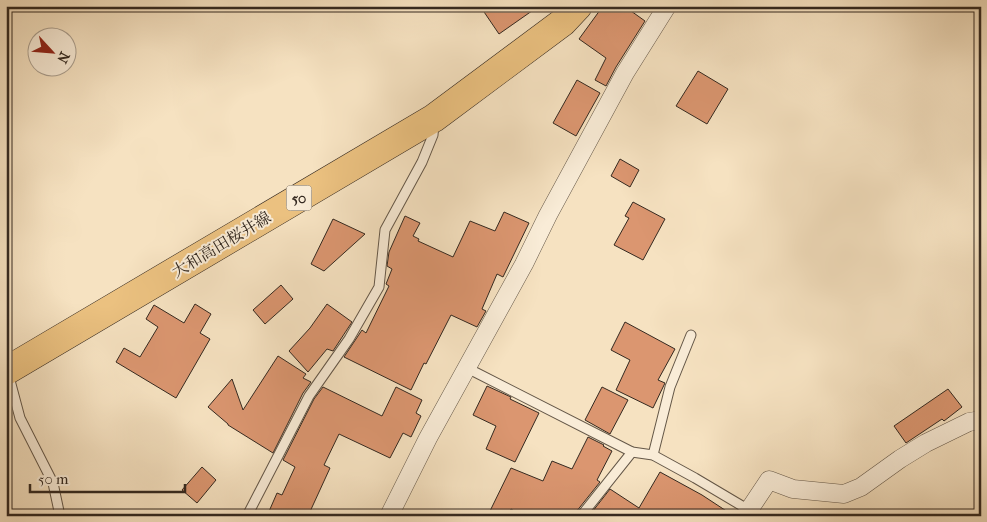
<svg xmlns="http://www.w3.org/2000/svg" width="987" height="522" font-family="'IM FELL French Canon','Noto Serif JP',serif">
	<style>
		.building { fill: #db9670; stroke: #342920 }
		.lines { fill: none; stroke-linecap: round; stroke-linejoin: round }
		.service-casing { stroke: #645748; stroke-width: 11 }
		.minor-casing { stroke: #645748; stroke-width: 19 }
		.primary-casing { stroke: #342920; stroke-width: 29 }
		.service { stroke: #f9ecd7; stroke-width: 9 }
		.minor { stroke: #f9ecd7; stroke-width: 18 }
		.primary { stroke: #ebc180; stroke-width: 28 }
		.labels { text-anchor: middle; stroke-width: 4; stroke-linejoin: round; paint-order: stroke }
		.shield { fill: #f9ecd7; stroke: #6f6457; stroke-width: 1 }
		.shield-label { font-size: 15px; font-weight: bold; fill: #342920 }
		.street-label { font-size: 16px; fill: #342920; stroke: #f9ecd7 }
	</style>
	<rect width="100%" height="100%" fill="#f6e2c1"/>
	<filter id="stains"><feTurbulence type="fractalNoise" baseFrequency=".004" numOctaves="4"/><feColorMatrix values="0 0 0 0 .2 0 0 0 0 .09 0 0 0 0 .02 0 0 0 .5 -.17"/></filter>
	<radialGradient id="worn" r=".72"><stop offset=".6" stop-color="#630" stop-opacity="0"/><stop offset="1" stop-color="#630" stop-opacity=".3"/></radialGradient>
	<g class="building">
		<path d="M480,6h59l-40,28z"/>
		<path d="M603,6h21l21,15 -29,46 -10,19 -11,-6 11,-22 -27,-19z"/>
		<path d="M698,71l30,18 -21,35 -31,-18z"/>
		<path d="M577,80l23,13 -24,43 -23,-13z"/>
		<path d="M620,159l19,11 -9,17 -19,-11z"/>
		<path d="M633,202l32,17 -22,41 -29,-15 15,-27 -4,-2z"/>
		<path d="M504,212l25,11 -26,54 -6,-3 -15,35 4,2 -9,16 -26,-12 -25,49 -2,-1 -13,27 -67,-33 18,-27 4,3 23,-47 -3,-2 6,-15 -5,-3 2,-14 16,-36 15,7 -7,13 6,3 -1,2 35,16 17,-36 25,10z"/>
		<path d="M333,219l32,15 -41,37 -13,-7z"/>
		<path d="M281,285l12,14 -28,25 -12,-14z"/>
		<path d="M195,304l16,10 -11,19 10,6 -34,59 -60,-36 8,-14 16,9 18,-30 -12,-8 8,-14 30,18z"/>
		<path d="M327,304l25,18 -19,29 -6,-2 -19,23 -19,-21 21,-23z"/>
		<path d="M625,322l50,27 -17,31 7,3 -12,25 -37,-18 14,-30 -19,-10z"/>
		<path d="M278,356l28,18 -3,4 8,4 -8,11 -30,60 -45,-28v-1l-20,-17 24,-28 11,31z"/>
		<path d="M487,386l24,11 -1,2 29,14 -24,49 -29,-13 10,-23 -23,-11z"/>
		<path d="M323,387l59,29 14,-29 26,13 -6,13 5,3 -10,21 -8,-4 -13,25 -51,-24 -15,31 6,3 -22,48h-41l10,-23 5,2 13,-28 -12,-7 31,-61z"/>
		<path d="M602,387l26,13 -18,34 -25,-14z"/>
		<path d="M948,389l14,18 -18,14 -2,-2 -36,24 -12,-17z"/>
		<path d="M588,437l16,8 -1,1 9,5 -15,29 3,2 -24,30 -1,4h-53l-11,-7 -3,7h-9l-9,-5 21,-43 32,13 9,-20 20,8z"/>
		<path d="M202,467l14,13 -19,23 -15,-13z"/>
		<path d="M660,472l42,23 32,21h-145l21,-27 29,19z"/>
	</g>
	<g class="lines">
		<g class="service-casing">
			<g id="service">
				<path d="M467,368l165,84 21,3 42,23 54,32"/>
				<path d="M8,373l12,45 33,65 7,33"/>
				<path d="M653,455l17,-68 21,-52"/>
				<path d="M247,516l62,-120 40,-57 30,-52 6,-57 37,-68 11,-27 1,-11"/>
				<path d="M581,516l51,-64"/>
			</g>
		</g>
		<g class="minor-casing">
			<g id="minor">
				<path d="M389,516l39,-78 96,-174 24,-49 77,-142 42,-67"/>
				<path d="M745,516l24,-36 24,9 51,5 17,-7 39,-28 26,-16 43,-21 12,-2"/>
			</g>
		</g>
		<g class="primary-casing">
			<path id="primary" d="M6,371l428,-253 129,-96 15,-16"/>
		</g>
		<use href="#service" class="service"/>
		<use href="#minor" class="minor"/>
		<use href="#primary" class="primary"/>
	</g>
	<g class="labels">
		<rect class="shield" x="286.5" y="185.5" width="25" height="25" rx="4"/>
		<g class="shield-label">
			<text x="299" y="203">50</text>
		</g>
		<g class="street-label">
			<text transform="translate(221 244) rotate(-31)" y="6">大和高田桜井線</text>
		</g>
	</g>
	<rect width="987" height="522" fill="none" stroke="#f6e2c1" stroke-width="25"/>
	<rect x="8" y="8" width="972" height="507" fill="none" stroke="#342920" stroke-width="2.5"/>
	<rect x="12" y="12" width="962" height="497" fill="none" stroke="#342920"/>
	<g transform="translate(52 52) rotate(116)"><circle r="24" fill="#f9ecd7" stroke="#aa9e8e"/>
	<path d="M0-4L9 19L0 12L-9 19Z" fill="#8f2418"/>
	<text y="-8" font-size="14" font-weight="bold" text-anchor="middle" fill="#342920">N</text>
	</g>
	<path d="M30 484v8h155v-8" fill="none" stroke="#342920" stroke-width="2.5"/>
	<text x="38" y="484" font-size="15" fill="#342920" stroke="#f9ecd7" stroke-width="4" paint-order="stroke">50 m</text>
	<rect width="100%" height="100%" filter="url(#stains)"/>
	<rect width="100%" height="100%" fill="url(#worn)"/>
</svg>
